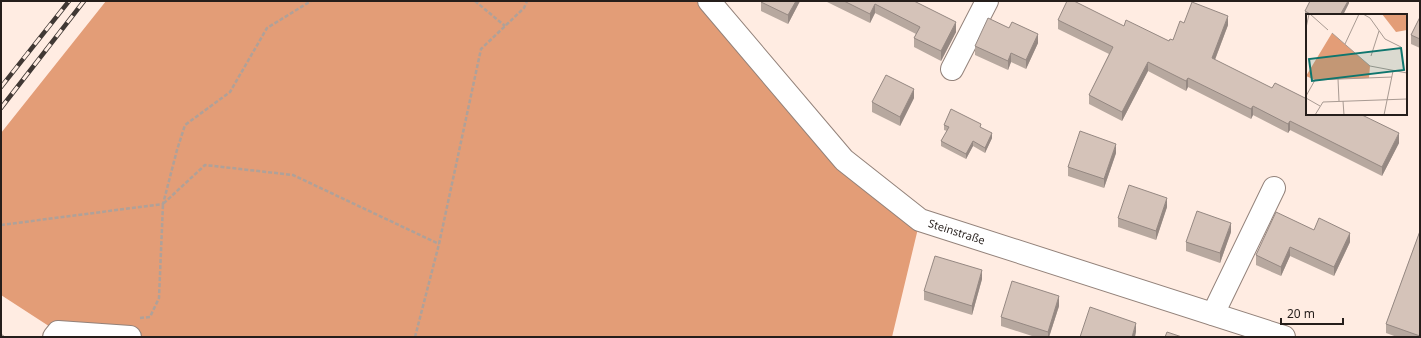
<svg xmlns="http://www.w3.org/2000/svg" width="1421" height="338" font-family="'Noto Sans',sans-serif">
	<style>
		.forest { fill: #e39d77 }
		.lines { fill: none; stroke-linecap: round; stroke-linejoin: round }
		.minor-casing { stroke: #93827a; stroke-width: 24 }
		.path { stroke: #afa199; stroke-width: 2.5; stroke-dasharray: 4 2; stroke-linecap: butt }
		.minor { stroke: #fff; stroke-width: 22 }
		.rail-casing { stroke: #403834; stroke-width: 4.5 }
		.rail { stroke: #ffece2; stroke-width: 3; stroke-dasharray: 9; stroke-linecap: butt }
		.wall { fill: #b7a89f }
		.shaded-wall { fill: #958882 }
		.building { fill: #d5c3b9; stroke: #958882 }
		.labels { text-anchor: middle; stroke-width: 3.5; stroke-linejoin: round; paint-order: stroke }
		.street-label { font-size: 11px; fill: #251e1b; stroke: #ffece2 }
		.inset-road { fill: none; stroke: #a89a92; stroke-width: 1 }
		.view { fill: #0f766e; fill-opacity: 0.15; stroke: #0f766e; stroke-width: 2 }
		.inset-edge { fill: none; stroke: #251e1b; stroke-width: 2 }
	</style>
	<rect width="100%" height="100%" fill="#ffece2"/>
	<path class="forest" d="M106,1h603l135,159 76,60 -28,117h-762l-72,-5 -57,-37v-162z"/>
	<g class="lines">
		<g class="minor-casing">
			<g id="minor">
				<path id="s1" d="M709,1l135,159 76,60 364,117"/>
				<path d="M952,69l35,-68"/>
				<path d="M1213,314l61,-126"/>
				<path d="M54,337l4,-5 72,5"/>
			</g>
		</g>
		<g class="path">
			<path d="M475,1l30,25"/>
			<path d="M1,225l162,-21 14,-54 8,-25 45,-33 37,-64 44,-27"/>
			<path d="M140,318l10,-1 9,-19 4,-94 42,-39 88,10 146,69"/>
			<path d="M415,337l24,-93 42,-195 43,-41 3,-7"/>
		</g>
		<use href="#minor" class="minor"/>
		<g class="rail-casing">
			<g id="rail">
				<path d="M1,87l68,-86"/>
				<path d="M1,108l83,-107"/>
			</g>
		</g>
		<use href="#rail" class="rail"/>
	</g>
	<g class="wall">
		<path d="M800,1l-12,23 -27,-13v-9z"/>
		<path d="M825,1h89l42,31 -15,29 -27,-14v-9l2,-4 -41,-21 -5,10z"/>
		<path d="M1349,1v2l-6,12h-36v2l-2,-1v-5z"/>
		<path d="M1420,17v31l-9,-4v-9z"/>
		<path d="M1058,20l66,6 45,15 4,-1 11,-17 44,2 -13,35 92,54 92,29 -17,33 -92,-46 -2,3 -35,-18 -2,4 -63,-32 -2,4 -38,-20 -26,50 -33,-17v-9l20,-41 -51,-25z"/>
		<path d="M1038,43l-12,26 -15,-7 -3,8 -33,-15v-9z"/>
		<path d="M914,98l-14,28 -28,-14v-10z"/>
		<path d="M944,125l37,3 11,10 -7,15 -12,-7 -7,13 -25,-13v-5l6,-10 -3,-1z"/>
		<path d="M1116,153l-12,35 -36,-12v-9z"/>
		<path d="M1167,207l-11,33 -38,-13v-9z"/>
		<path d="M1314,230l36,12 -16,34 -44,-20 -9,20 -25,-11v-10z"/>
		<path d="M1420,231v106h-23l-11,-4v-9z"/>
		<path d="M1231,232l-11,31 -34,-12v-9z"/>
		<path d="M982,279l-10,36 -48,-15v-9z"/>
		<path d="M1059,306l-10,31h-14l-34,-11v-9z"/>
	</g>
	<g class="shaded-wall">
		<path d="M796,1h4l-12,23v-9z"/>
		<path d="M1348,1h1v2l-6,12h-3z"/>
		<path d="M875,4v9l-5,10v-9z"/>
		<path d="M1228,16v9l-16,42v-9z"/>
		<path d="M956,22v10l-15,29v-10z"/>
		<path d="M1038,34v9l-12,26v-9z"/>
		<path d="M1011,53v9l-3,8v-9z"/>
		<path d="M1148,62v9l-26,50v-9z"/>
		<path d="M1188,78v9l-2,4v-10z"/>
		<path d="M914,89v9l-14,28v-9z"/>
		<path d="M1253,106v9l-2,4v-10z"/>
		<path d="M1290,121v9l-2,3v-9z"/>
		<path d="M992,133v5l-7,15v-5z"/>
		<path d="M1399,133v10l-17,33v-9z"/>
		<path d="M973,141v5l-7,13v-5z"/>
		<path d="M1116,144v9l-12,35v-9z"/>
		<path d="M1167,198v9l-11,33v-9z"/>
		<path d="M1231,223v9l-11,31v-10z"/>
		<path d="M1350,233v9l-16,34v-9z"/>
		<path d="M1290,247v9l-9,20v-9z"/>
		<path d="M982,270v9l-10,36v-9z"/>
		<path d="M1059,296v10l-10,31h-1v-5z"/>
		<path d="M1136,323v9l-1,5h-3z"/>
	</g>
	<g class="building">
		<path d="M761,1h35l-8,14 -27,-13z"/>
		<path d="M844,1h70l42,21 -15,29 -27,-13 6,-11 -45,-23 -5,10z"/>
		<path d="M1067,1h7l50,25 2,-6 43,21 1,-2 3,1 7,-19 4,2 8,-21 36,14 -16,42 60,30 3,-5 32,16v15h53l39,19 -17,34 -92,-46 -2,3 -35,-18 -2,3 -63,-31 -2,3 -38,-19 -26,50 -33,-17 24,-48 -55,-27z"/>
		<path d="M1310,1h38l-8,14h-28l-7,-4z"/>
		<path d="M1420,17v22l-9,-4z"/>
		<path d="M988,18l21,10 3,-6 26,12 -12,26 -15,-7 -3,8 -33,-15z"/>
		<path d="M886,75l28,14 -14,28 -28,-15z"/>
		<path d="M951,109l30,15 -1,3 12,6 -7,15 -12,-7 -7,13 -25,-13 8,-14 -5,-2z"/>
		<path d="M1080,131l36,13 -12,35 -36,-12z"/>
		<path d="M1129,185l38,13 -11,33 -38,-13z"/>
		<path d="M1197,211l34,12 -11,30 -34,-11z"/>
		<path d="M1276,212l38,18 5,-12 31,15 -16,34 -44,-20 -9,20 -25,-12z"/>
		<path d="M1420,231v105l-34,-12z"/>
		<path d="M935,256l47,14 -10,36 -48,-15z"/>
		<path d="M1012,281l47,15 -11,36 -47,-15z"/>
		<path d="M1090,307l46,16 -4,14h-52z"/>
		<path d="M1167,332l15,5h-17z"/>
		<path d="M1,334l4,3h-4z"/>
	</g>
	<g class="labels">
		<g class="street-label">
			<text dy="4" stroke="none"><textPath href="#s1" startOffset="344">Steinstraße</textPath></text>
		</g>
	</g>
	<g transform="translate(1306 14)">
		<rect width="101" height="101" fill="#ffece2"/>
		<path d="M76,0h25v16l-11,2zM26,19l38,33 -1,12 -54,2 -9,-4z" fill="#e39d77"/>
		<path class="inset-road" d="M4,0l18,16M57,0l7,4 15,21 16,8M0,14l3,-14M26,19l38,33 37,7M39,30l14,-30M65,42l8,-25M32,65l1,22M0,82l9,-16 77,-3M0,84l14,8M37,87l1,14M9,101l8,-13 84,-3M78,101l9,-44"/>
		<path class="view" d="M95,34l3,22 -92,11 -3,-22z"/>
		<rect width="101" height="101" class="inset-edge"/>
	</g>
	<rect width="1421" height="338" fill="none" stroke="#251e1b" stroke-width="4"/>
	<path d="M1281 318v6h62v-6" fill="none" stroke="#251e1b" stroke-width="2"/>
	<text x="1287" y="318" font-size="12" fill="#251e1b" stroke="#ffece2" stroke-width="3" paint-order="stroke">20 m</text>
</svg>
